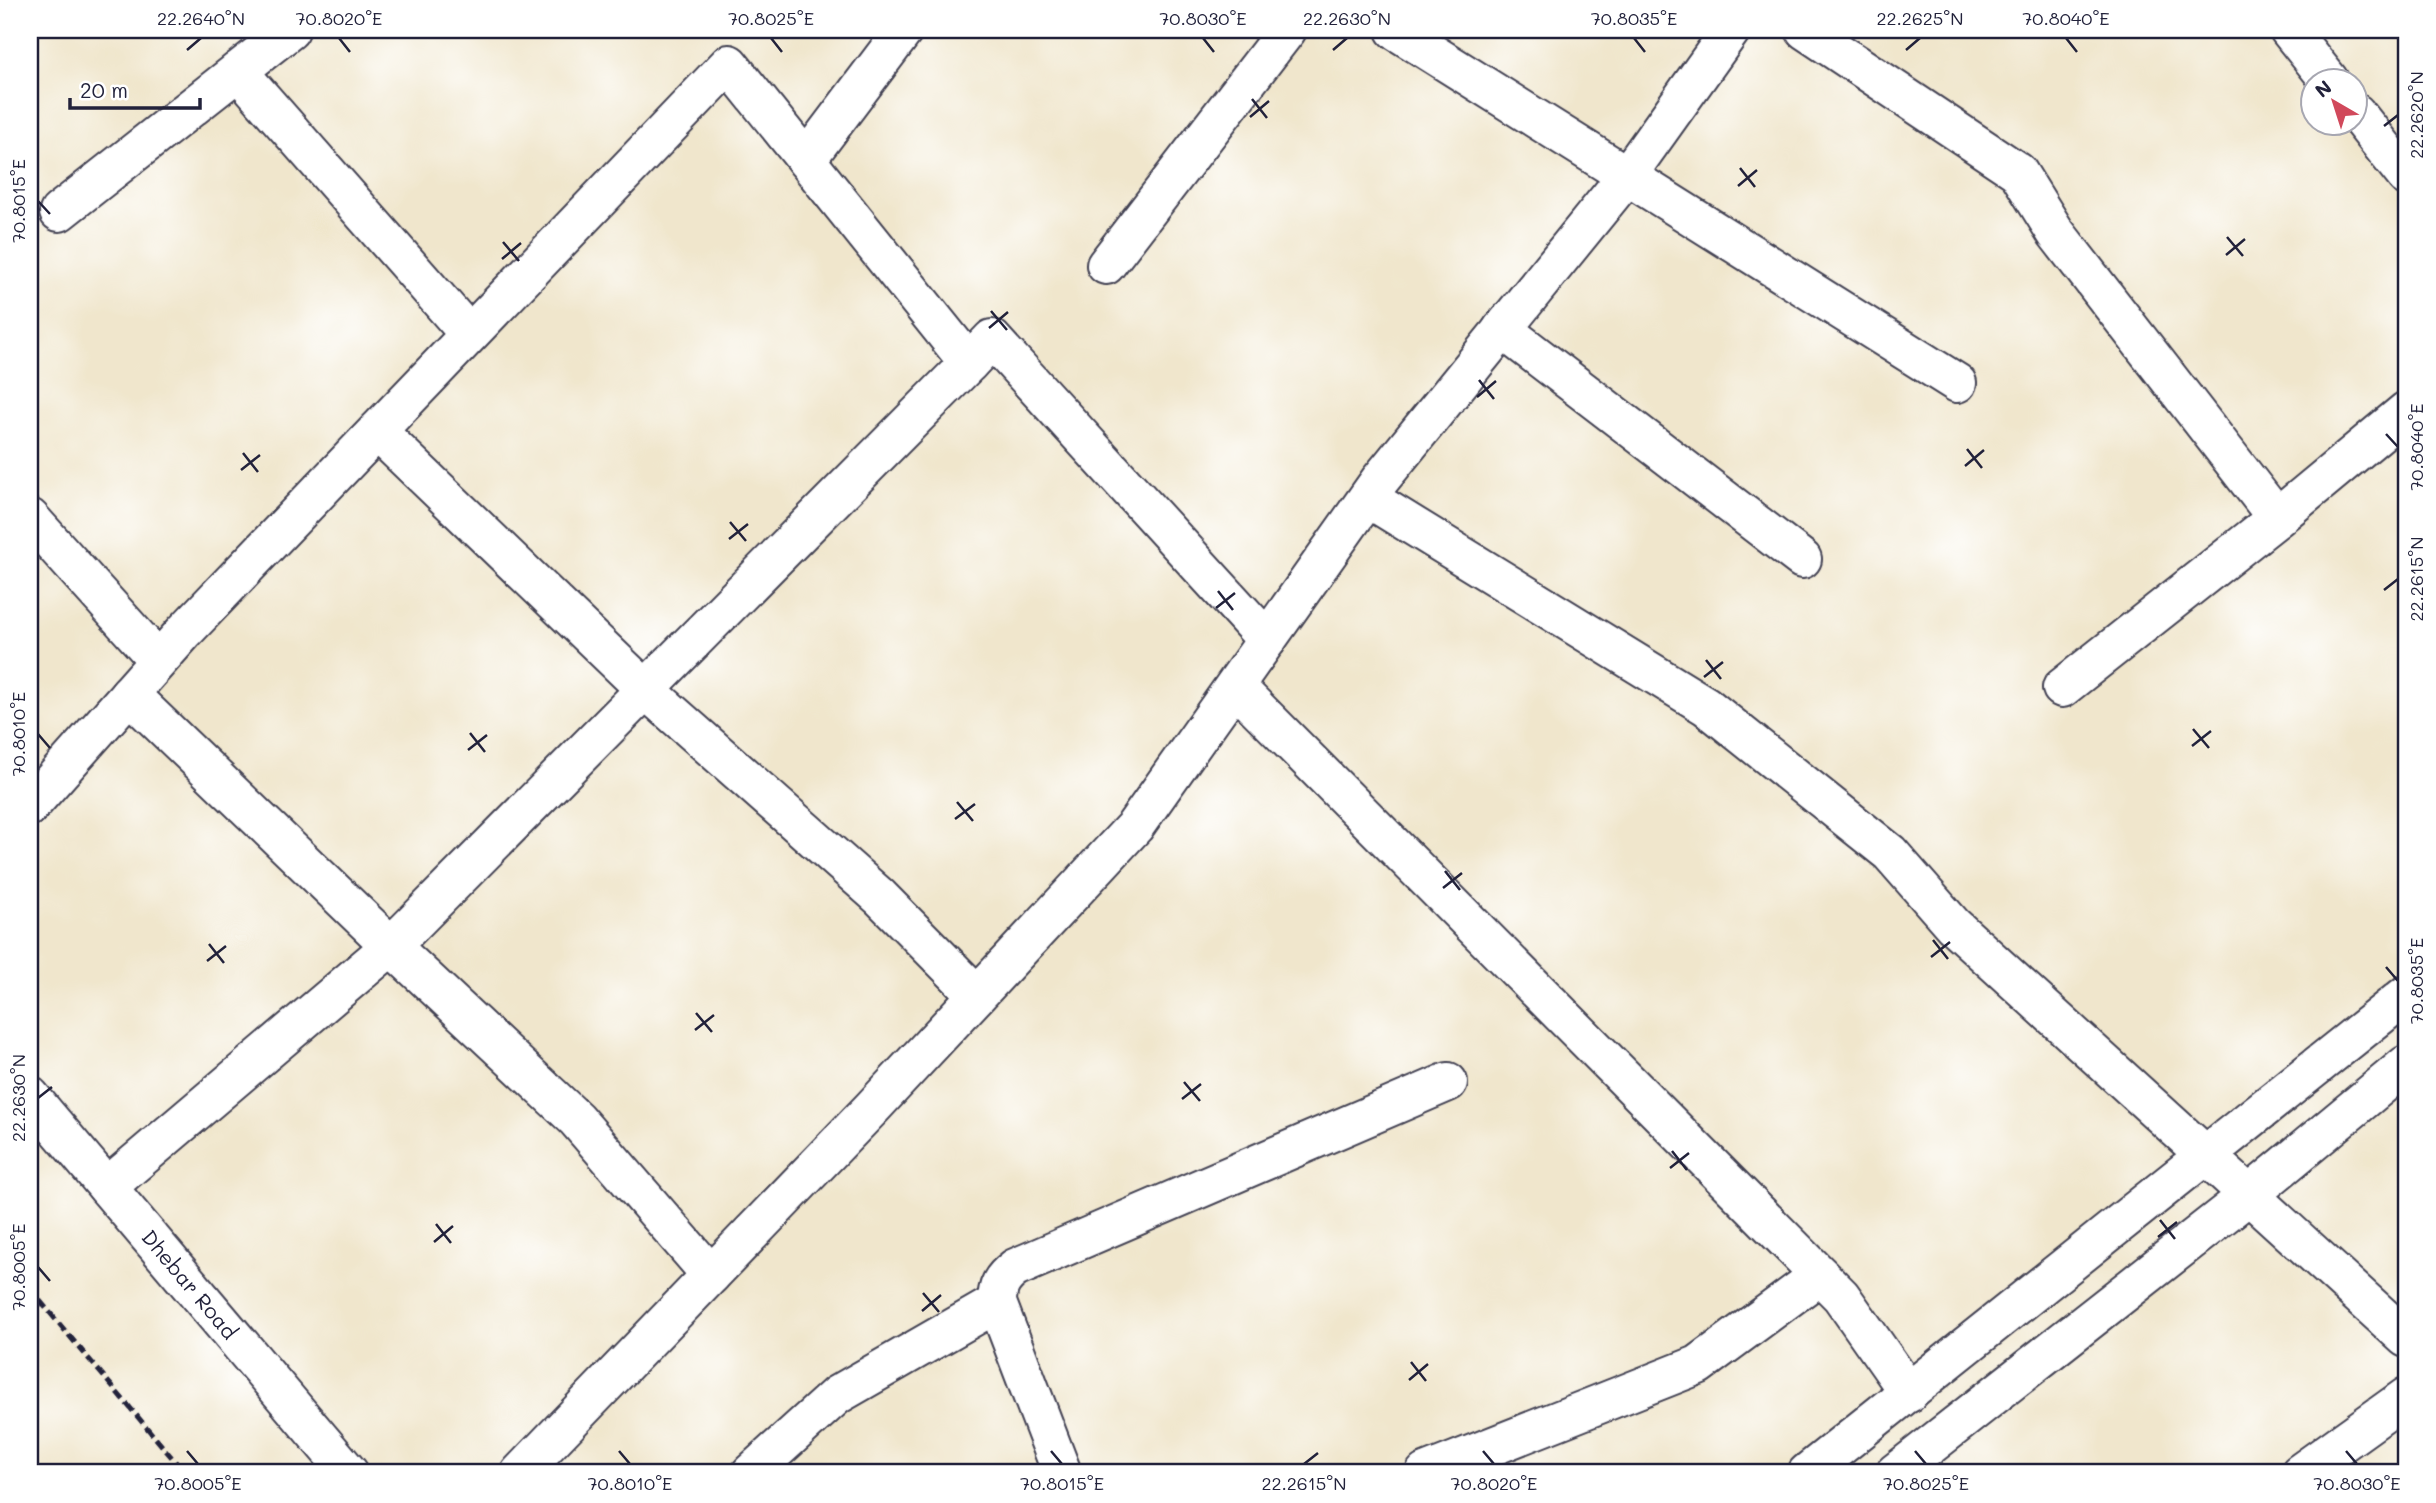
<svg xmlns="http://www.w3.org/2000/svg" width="2436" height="1503" font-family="Mali,sans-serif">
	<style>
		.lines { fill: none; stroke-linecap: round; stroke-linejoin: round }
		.street-casing { stroke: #413f51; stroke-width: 42 }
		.secondary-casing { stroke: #413f51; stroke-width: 42 }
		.street { stroke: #fff; stroke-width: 38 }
		.secondary { stroke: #fff; stroke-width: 38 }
		.rail { stroke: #22223b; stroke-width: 5; stroke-dasharray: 10 5; stroke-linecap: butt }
		.ticks { fill: none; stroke: #22223b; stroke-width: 2.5 }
		.labels { text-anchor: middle; stroke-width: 5; stroke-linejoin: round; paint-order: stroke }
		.street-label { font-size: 21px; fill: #22223b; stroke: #fff }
		.neatline { fill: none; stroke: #22223b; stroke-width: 2.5 }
		.ticks-label { font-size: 18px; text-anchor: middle; fill: #22223b }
	</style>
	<rect width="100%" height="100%" fill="#fff"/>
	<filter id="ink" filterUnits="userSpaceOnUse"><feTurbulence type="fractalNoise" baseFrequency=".0143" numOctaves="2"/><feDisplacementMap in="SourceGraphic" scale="14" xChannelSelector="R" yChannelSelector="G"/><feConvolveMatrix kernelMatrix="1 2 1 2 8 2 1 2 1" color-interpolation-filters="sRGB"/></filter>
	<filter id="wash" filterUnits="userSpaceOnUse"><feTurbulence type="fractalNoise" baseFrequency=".00686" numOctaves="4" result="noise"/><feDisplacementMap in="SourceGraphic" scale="28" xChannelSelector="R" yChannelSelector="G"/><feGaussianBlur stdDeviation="1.57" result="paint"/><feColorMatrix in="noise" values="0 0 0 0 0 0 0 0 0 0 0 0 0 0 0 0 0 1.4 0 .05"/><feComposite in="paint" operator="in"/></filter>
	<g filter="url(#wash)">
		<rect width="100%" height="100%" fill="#f0e6cc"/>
	</g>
	<g filter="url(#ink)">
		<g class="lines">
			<g class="street-casing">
				<g id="street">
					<path d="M1395,30l562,353"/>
					<path d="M1805,30l213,142 38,61 221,285"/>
					<path d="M2289,30l40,50"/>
					<path d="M238,71l231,263"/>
					<path d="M2356,113l50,63"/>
					<path d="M806,160l98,-130"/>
					<path d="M59,212l231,-182"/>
					<path d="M1106,265l181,-235"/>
					<path d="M1502,329l300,230"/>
					<path d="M377,431l268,258 235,208 97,98"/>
					<path d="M1368,498l338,208 184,147 63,72 453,413"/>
					<path d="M30,518l128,142"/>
					<path d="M1235,686l606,610 68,97"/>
					<path d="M2062,688l215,-170 129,-107"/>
					<path d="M129,694l262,252 185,173 135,156"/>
					<path d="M30,806l155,-175 544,-567 240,299 23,-24 275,301"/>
					<path d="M107,1187l284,-241 578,-583"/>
					<path d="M520,1473l352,-365 263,-282 245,-346 246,-303 105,-147"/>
					<path d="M751,1473l86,-78 160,-92"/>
					<path d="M1062,1473l-65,-170c0,-17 5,-25 18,-35l433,-186"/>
					<path d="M1425,1473l273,-108 122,-90"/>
					<path d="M2300,1473l106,-76"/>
				</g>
			</g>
			<g class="secondary-casing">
				<g id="secondary">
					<path d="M30,1096l319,377"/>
					<path d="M1807,1473l599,-478"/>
					<path d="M1895,1473l354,-278 157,-130"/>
				</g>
			</g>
			<use href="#street" class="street"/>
			<use href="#secondary" class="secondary"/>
			<path class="rail" d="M30,1289l155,184"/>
		</g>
	</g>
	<path class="ticks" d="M339,38l11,14M771,38l11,14M1203,38l11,14M1634,38l11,14M2066,38l11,14M187,50l14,-12M1333,50l14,-12M1906,50l14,-12M1252,99l15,19M1250,117l19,-16M2384,126l14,-11M1740,168l15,19M1738,186l19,-16M38,201l12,13M2227,237l16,19M503,242l16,19M2226,255l19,-16M502,259l19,-16M991,311l16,19M989,328l19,-16M1479,380l15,19M1477,397l19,-16M2386,434l12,13M1967,449l15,19M243,453l15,19M1965,466l19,-16M241,470l19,-15M730,522l16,19M729,539l19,-15M2384,590l14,-11M1218,591l15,19M1216,608l19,-15M1706,660l15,19M1704,677l19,-15M2193,729l16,19M470,733l15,19M38,734l12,14M2192,746l19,-15M468,750l19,-15M957,802l16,19M955,819l20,-15M1445,871l15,19M1443,888l19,-15M1933,940l15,19M209,944l15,19M1931,957l19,-15M207,961l19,-15M2386,967l12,14M696,1013l16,19M695,1030l19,-15M1184,1082l16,19M38,1098l14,-11M1182,1099l19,-15M1672,1151l15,19M1670,1168l19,-15M2160,1220l15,19M436,1224l15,19M2158,1237l19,-15M434,1242l19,-16M38,1267l12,14M923,1293l16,19M922,1311l19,-16M1411,1362l15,19M1409,1380l19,-16M187,1451l11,13M619,1451l11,13M1051,1451l11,13M1483,1451l11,13M1915,1451l11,13M2346,1451l11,13M1304,1464l14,-11"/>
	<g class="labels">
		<g class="street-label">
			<text transform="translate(189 1285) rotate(50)" y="7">Dhebar Road</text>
		</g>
	</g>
	<rect width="2436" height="1503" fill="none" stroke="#fff" stroke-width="77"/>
	<g transform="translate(2334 102) rotate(321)"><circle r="33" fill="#ffffff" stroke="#a7a7b1" stroke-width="2"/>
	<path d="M0-5L12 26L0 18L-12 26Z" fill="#d1495b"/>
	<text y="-10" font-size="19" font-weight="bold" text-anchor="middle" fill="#22223b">N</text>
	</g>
	<path d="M70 98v10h130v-10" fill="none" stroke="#22223b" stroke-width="3.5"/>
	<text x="80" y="98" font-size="21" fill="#22223b" stroke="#ffffff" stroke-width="5" paint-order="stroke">20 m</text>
	<rect x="38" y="38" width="2360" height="1426" class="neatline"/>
	<g class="ticks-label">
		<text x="201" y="25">22.2640°N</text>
		<text x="339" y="25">70.8020°E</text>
		<text x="771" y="25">70.8025°E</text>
		<text x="1203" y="25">70.8030°E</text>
		<text x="1347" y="25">22.2630°N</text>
		<text x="1634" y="25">70.8035°E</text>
		<text x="1920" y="25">22.2625°N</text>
		<text x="2066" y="25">70.8040°E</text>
		<text transform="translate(2417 115) rotate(-90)" y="6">22.2620°N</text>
		<text transform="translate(19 201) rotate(-90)" y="6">70.8015°E</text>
		<text transform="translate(2417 447) rotate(-90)" y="6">70.8040°E</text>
		<text transform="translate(2417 579) rotate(-90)" y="6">22.2615°N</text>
		<text transform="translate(19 734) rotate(-90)" y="6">70.8010°E</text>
		<text transform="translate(2417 981) rotate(-90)" y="6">70.8035°E</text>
		<text transform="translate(19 1098) rotate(-90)" y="6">22.2630°N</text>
		<text transform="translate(19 1267) rotate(-90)" y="6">70.8005°E</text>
		<text x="198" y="1490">70.8005°E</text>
		<text x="630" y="1490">70.8010°E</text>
		<text x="1062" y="1490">70.8015°E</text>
		<text x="1304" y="1490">22.2615°N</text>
		<text x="1494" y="1490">70.8020°E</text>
		<text x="1926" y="1490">70.8025°E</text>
		<text x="2357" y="1490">70.8030°E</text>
	</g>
</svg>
